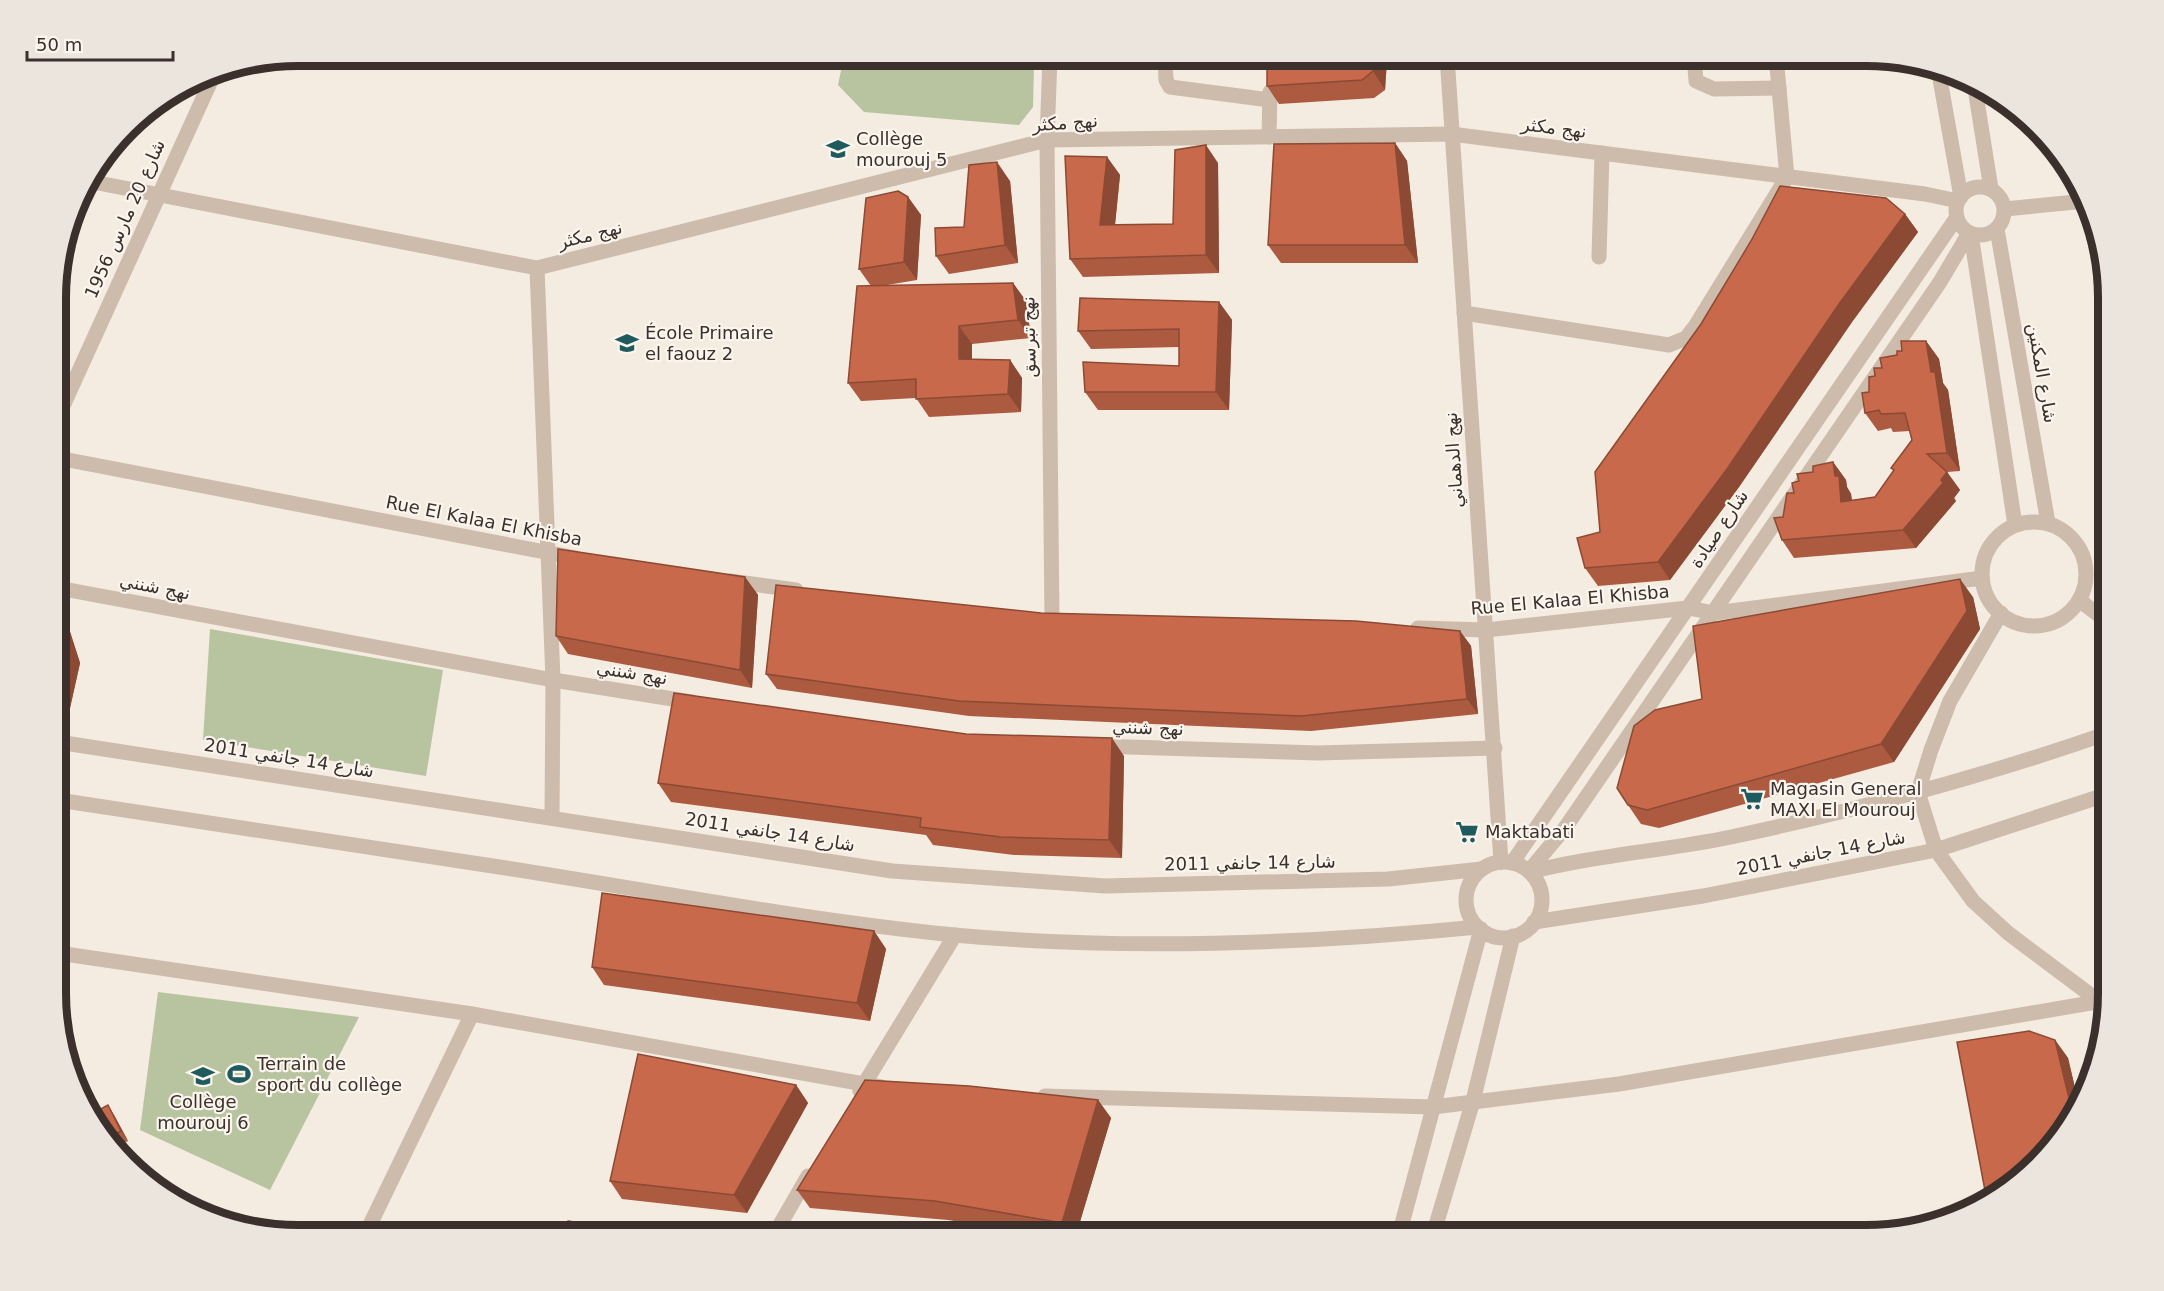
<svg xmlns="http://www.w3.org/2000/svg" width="2164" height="1291" font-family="'DejaVu Sans','Noto Sans Arabic',sans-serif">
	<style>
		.grass { fill: #b8c4a0 }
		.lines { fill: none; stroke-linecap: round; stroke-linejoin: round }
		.minor { stroke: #cdbbac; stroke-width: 15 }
		.wall { fill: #ac5a40 }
		.shaded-wall { fill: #8c4a34 }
		.building { fill: #c8694b; stroke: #8c4a34; stroke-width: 1.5 }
		.labels { text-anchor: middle; stroke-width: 4.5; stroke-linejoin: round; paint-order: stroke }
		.street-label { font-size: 18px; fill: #3b302b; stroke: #fbf5ee }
		.poi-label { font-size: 18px; fill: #3b302b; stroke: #fbf5ee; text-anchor: start }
		.rim { fill: none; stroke: #3b302b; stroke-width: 8 }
	</style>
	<rect width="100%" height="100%" fill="#f4ebe1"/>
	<g class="grass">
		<path d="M844,56h178l12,9 -1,42 -14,18 -155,-13 -26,-27z"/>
		<path d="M210,629l233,41 -17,106 -223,-36z"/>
		<path d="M158,992l201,25 -89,173 -130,-60z"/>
	</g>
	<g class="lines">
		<g class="minor">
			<path d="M1050,56l-3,84 5,478"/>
			<path d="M1165,56l1,24 4,7 100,13"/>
			<path d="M1447,56l54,806"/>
			<path d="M1694,56l2,25 18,8 65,-1"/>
			<path d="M1938,68l23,129"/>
			<path d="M1974,82l17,107"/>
			<path d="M1269,137l1,-45"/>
			<path d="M88,181l449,87 510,-128 404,-6 474,60 33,7"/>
			<circle cx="1980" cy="211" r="24"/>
			<path d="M2005,209l81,-8"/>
			<path d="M1997,229l51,294"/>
			<path d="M1971,234l44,291"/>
			<path d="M1599,257l3,-104"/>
			<path d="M537,268l16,412 -1,137"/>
			<path d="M1464,313l205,32 17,-7 10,-13 91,-148 -11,-121"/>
			<path d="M58,417l157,-345"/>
			<path d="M58,458l518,100"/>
			<circle cx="2034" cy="574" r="52"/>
			<path d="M730,581l66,9"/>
			<path d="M58,588l495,92 139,22"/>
			<path d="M2079,600l29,22"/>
			<path d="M2001,613l-51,88 -19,49 -13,42 18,58 37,51 35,32 92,69 3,22"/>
			<path d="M1418,628l68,2 202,-22 27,5 267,-35"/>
			<path d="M58,742l834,129 213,15 283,-7 94,-10"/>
			<path d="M1097,746l221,7 177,-5"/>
			<path d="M58,800c149,23 298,44 448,68 149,23 297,52 448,67 173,16 351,9 524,-8"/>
			<circle cx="1504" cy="900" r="38"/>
			<path d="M1512,863l445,-646"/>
			<path d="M1529,871l36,-43 375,-546 29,-49"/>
			<path d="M1530,872c66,-17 134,-21 201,-35 127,-27 254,-61 377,-104"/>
			<path d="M1534,922l169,-26 233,-46 172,-56"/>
			<path d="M58,953l414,61 409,73"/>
			<path d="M860,1091l95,-156"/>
			<path d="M1045,1096l388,11 186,-23 489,-84"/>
			<path d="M365,1235l107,-221"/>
			<path d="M774,1235l34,-59"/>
			<path d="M1399,1235l82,-306"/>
			<path d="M1433,1235l40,-134 40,-165"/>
		</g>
	</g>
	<g class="wall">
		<path d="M1387,59l-2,31 -11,8 -95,6 -12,-18z"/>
		<path d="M2009,108l47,44h-7l-27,-23 -12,-16z"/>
		<path d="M1395,143l12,18 11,102h-137l-13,-18z"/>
		<path d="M1107,157l13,18 -5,50 58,-1 45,-61 1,110 -136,4 -13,-18z"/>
		<path d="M1010,181l8,82 -69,11 -13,-18z"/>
		<path d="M908,197l13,18 -4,65 -36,6 132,-3 13,18 5,37 -59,6v15l38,1 12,18 -1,34 -92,5 -13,-19 -55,3 -13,-18 23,-97 -12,-17z"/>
		<path d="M1905,214l13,18 -66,90 -113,165 -69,93 -72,6 -13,-18z"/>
		<path d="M1219,302l13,18 -3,90h-131l-13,-18 94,-26v-19l-88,2 -13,-18z"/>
		<path d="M1926,341l13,18 4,24 5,7 12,81 -13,1 13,18 -6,8 2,3 -40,47 -122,10 -12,-18 1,-23 16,-36 14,-9 20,-10 13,18 1,7 4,7 1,6 23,-3 19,-26 -3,-3 21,-28 -2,-9 -17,1 -2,-4 -13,3 -13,-18 4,-21 6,-16 7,-8 20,-17z"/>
		<path d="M745,577l13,18 -6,93 -184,-34 -12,-18z"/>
		<path d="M1973,597l7,32 -86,133 -235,66 -18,-4 -13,-19 74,-106z"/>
		<path d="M58,604l6,9 16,50 -10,45 -12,-2z"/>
		<path d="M1041,613l419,18 11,15 7,68 -167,17 -342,-15 -192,-27 -11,-15z"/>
		<path d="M1124,756l-2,102 -108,-3 -81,-10 -7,-10 -255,-33 -13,-19z"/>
		<path d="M874,931l12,18 -16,72 -266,-36 -12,-18z"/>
		<path d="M2055,1040l13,18 11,47 -3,10 -39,50 -49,38 -1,-2z"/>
		<path d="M796,1085l12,18 -61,110 -125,-14 -12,-18z"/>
		<path d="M1098,1100l13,18 -35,117h-36l-92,-15 -138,-12 -13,-18z"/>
		<path d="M114,1115l14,26 -11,6 -21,-19z"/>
	</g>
	<g class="shaded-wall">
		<path d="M1374,56h11l2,3 -2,31 -12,-19z"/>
		<path d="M1395,143l12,18 11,102 -13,-18z"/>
		<path d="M1206,145l12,18 1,110 -13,-18z"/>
		<path d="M1107,157l13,18 -7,69 -13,-19z"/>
		<path d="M997,162l13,19 8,82 -13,-18z"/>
		<path d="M908,197l13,18 -4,65 -13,-18z"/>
		<path d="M1905,214l13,18 -66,90 -113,165 -69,93 -12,-18 181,-258z"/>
		<path d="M1013,283l13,18 5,37 -13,-18z"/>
		<path d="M1219,302l13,18 -3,90 -13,-18z"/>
		<path d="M959,326l13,18v33l-13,-18z"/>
		<path d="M1926,341l13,18 4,24 5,7 12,81 -13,-18 -16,-81z"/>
		<path d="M1010,360l12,18 -1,34 -13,-18z"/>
		<path d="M1833,462l13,18 1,7 4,7 3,26 -13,-18z"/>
		<path d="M1947,472l13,18 -6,8 2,3 -40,47 -13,-18z"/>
		<path d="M745,577l13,18 -6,93 -12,-18z"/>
		<path d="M1960,579l13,18 7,32 -86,133 -13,-18z"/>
		<path d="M58,604l6,9 16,50 -10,45 -12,-17z"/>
		<path d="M1460,631l11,15 7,68 -11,-15z"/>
		<path d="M1112,738l12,18 -2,102 -13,-18z"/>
		<path d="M874,931l12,18 -16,72 -13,-18z"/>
		<path d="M2055,1040l13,18 11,47 -3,10 -2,2 -1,-2z"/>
		<path d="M796,1085l12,18 -61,110 -13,-18z"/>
		<path d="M1098,1100l13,18 -35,117h-6l-8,-12z"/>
		<path d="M108,1105l6,10 14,26 -7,-10z"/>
		<path d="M2038,1146l7,9 -7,9z"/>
	</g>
	<g class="building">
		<path d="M1267,56h107l-1,15 -11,9 -95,6z"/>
		<path d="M2009,108l29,27 -28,-22z"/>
		<path d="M1395,143l10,102h-137l6,-101z"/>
		<path d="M1206,145v110l-136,4 -5,-103 42,1 -7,68 73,-1 2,-74z"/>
		<path d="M997,162l8,83 -69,11 -1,-28 29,-1 5,-62z"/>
		<path d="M1780,186l106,12 19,16 -66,90 -112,165 -69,93 -73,6 -8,-30 23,-6 -5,-60 106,-148 50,-83z"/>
		<path d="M898,191l10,6 -4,65 -45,7 7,-71z"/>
		<path d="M1013,283l5,37 -59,6v33l51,1 -2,34 -92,5v-20l-68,4 9,-97z"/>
		<path d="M1080,298l139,4 -3,90h-131l-2,-30 96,4v-37l-101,2z"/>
		<path d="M1901,341h25l5,31h4l12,81 -20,1 20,18 -6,8 2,3 -40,47 -121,10 -8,-22 9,-1 4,-24h7l-2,-10 7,-2 -2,-7 16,-2v-6l20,-4 2,14h4l2,26 34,-5 19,-27 -3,-2 21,-28 -7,-27 -24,1 -2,-4 -14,3 -3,-20 7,-1v-15l6,-1 -1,-8h8l-2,-10 17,-3v-4h5z"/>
		<path d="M558,549l187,28 -5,93 -184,-34z"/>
		<path d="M1960,579l7,32 -86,133 -234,66 -19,-5 -11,-17 17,-62 21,-16 47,-11 -9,-73z"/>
		<path d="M776,585l265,28 315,8 104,10 7,68 -166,17 -342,-15 -193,-27z"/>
		<path d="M58,614l9,30 -9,44z"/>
		<path d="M674,693l292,41 146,4 -3,102 -108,-3 -81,-10 1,-9 -263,-35z"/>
		<path d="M602,893l272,38 -17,72 -265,-36z"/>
		<path d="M2029,1031l26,9 18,75 -35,31 -1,19 -45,35 -5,1 -30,-159z"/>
		<path d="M638,1054l158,31 -62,110 -124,-14z"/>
		<path d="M865,1080l104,6 129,14 -36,123 -127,-22 -138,-11z"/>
		<path d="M108,1105l13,26 -13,8 -12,-11 -5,-14z"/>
		<path d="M568,1221l89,14h-92z"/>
	</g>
	<defs>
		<g id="school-bare" transform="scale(1.8)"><path d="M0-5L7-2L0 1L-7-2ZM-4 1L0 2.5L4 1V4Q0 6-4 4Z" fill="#1f5a5e" stroke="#fbf5ee" stroke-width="2.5" paint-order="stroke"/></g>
		<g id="supermarket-bare" transform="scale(1.8)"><path d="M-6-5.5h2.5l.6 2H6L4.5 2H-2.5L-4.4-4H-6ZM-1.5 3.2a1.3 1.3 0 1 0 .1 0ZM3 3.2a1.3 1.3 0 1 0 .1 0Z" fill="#1f5a5e" stroke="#fbf5ee" stroke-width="2.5" paint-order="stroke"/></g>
		<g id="stadium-bare" transform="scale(1.8)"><path d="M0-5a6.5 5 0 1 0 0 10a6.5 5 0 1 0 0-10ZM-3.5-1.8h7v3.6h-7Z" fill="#1f5a5e" stroke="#fbf5ee" stroke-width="2.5" paint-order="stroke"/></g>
	</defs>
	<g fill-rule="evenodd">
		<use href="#school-bare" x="838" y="149"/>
		<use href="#school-bare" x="627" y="343"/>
		<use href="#supermarket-bare" x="1752" y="799"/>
		<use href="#supermarket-bare" x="1467" y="832"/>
		<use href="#stadium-bare" x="239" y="1074"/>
		<use href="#school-bare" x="203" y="1076"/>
	</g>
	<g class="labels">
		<g class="street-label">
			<text transform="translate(1065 123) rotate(-4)" y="6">نهج مكثر</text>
			<text transform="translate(1554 128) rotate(7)" y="6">نهج مكثر</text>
			<text transform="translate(125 219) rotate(-66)" y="6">شارع 20 مارس 1956</text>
			<text transform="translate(590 235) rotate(-14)" y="6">نهج مكثر</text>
			<text transform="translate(1029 337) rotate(-91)" y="6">نهج تبرسق</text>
			<text transform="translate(2042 373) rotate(80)" y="6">شارع المكنين</text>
			<text transform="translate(1454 460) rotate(-94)" y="6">نهج الدهماني</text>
			<text transform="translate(484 521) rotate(11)" y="6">Rue El Kalaa El Khisba</text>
			<text transform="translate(1719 529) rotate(-56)" y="6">شارع صيادة</text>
			<text transform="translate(155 587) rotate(11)" y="6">نهج شنني</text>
			<text transform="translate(1570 600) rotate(-5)" y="6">Rue El Kalaa El Khisba</text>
			<text transform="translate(632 673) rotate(9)" y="6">نهج شنني</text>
			<text transform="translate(1148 728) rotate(2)" y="6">نهج شنني</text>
			<text transform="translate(289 758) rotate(9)" y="6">شارع 14 جانفي 2011</text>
			<text transform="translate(770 832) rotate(9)" y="6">شارع 14 جانفي 2011</text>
			<text transform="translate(1821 853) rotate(-11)" y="6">شارع 14 جانفي 2011</text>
			<text transform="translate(1250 863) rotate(-1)" y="6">شارع 14 جانفي 2011</text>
		</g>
		<g class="poi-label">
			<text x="856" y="145">Collège<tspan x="856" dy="21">mourouj 5</tspan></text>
			<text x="645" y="339">École Primaire<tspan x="645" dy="21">el faouz 2</tspan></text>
			<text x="1770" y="795">Magasin General<tspan x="1770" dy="21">MAXI El Mourouj</tspan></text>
			<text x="1485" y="838">Maktabati</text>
			<text x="257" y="1070">Terrain de<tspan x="257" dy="21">sport du collège</tspan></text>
			<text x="203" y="1108" text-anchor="middle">Collège<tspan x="203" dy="21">mourouj 6</tspan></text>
		</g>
	</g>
	<path d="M0 0H2164V1291H0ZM298 66H1866A232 232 0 0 1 2098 298V993A232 232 0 0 1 1866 1225H298A232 232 0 0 1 66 993V298A232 232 0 0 1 298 66Z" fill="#ece5de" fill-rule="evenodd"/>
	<path class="rim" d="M298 66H1866A232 232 0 0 1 2098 298V993A232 232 0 0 1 1866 1225H298A232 232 0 0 1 66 993V298A232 232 0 0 1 298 66Z"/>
	<path d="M27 51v9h146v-9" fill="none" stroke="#3b302b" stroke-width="3"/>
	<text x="36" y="51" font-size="18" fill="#3b302b" stroke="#fbf5ee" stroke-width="4.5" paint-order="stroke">50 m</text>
</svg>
